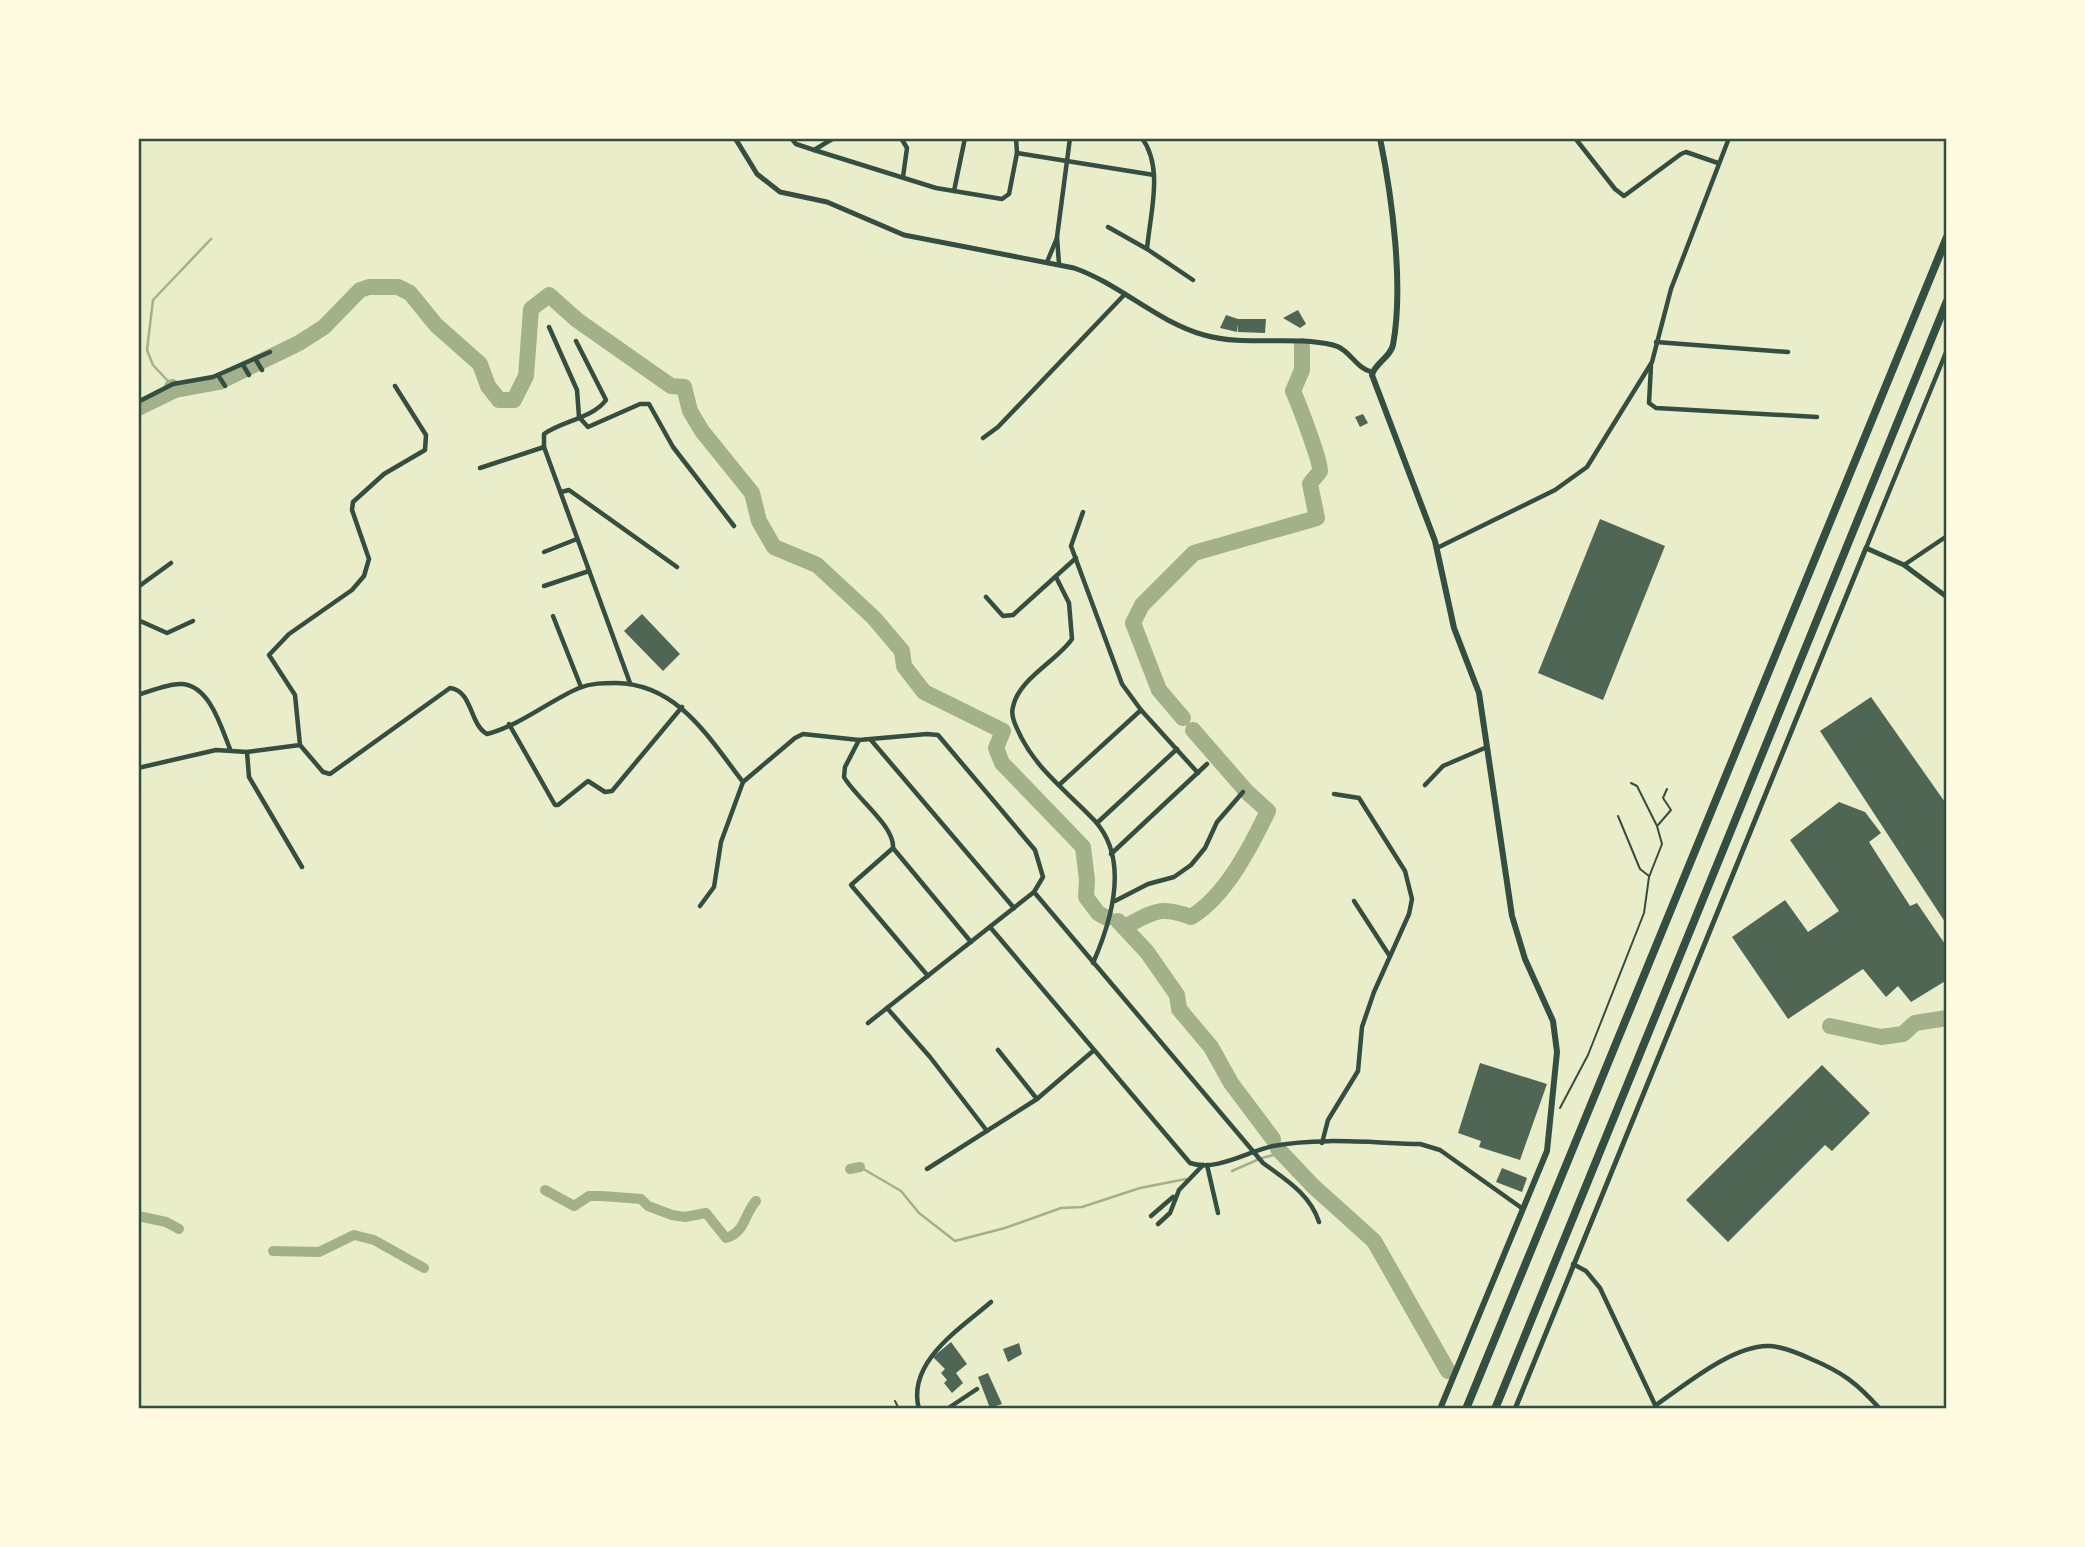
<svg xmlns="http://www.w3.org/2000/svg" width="2085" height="1547" font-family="'Roboto Condensed',sans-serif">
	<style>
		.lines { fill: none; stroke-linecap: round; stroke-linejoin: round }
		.stream { stroke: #a3b18a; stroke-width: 2.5 }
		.canal { stroke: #a3b18a; stroke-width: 10 }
		.river { stroke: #a3b18a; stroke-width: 16 }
		.building { fill: #4f6655 }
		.path { stroke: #344e41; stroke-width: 2 }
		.service { stroke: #344e41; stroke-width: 2 }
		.minor { stroke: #344e41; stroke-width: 4.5 }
		.tertiary { stroke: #344e41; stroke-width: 5 }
		.secondary { stroke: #344e41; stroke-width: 6 }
		.motorway { stroke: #344e41; stroke-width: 8 }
		.neatline { fill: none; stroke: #344e41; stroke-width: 2.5 }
	</style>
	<rect width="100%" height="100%" fill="#e9edc9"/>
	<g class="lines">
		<g class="stream">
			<path d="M167,380l-14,-15 -6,-15 6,-50 58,-61"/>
			<path d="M1262,1158l19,-5"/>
			<path d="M860,1167l41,24 18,22 36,28 50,-13 56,-20 21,-1 58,-19 46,-9"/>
			<path d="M1232,1171l25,-11"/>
		</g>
		<g class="canal">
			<path d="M850,1169l10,-2"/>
			<path d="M545,1190l29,16 15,-10h13l39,3 7,7 24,9 13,2 21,-4 20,25c19,-5 18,-24 30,-37"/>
			<path d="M138,1216l28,6 13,7"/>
			<path d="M273,1251l46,1 35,-17 20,5 50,28"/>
		</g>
		<g class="river">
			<path d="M172,387l3,3 44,-8 80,-39 25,-16 36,-37 9,-3h29l12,6 26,32 44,39 8,22 11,14h15l12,-24 5,-67 18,-14 28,25 94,66 13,1 6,24 12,20 50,62 7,28 15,26 43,18 57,53 28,33 2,15 20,26 79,39 -7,17 6,15 81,84 4,33 -1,17 12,16 9,5"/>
			<path d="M138,408l37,-18"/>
			<path d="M1183,718l-24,-28 -26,-67 9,-18 52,-52 123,-35 -7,-34c2,-4 8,-9 10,-13 2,-7 -23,-71 -27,-80l9,-21v-24"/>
			<path d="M1118,921l29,31 30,43 2,14 32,38 20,36 42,56"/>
			<path d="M1126,926c28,-14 34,-21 65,-9 35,-21 60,-71 77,-106l-21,-19 -54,-62"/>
			<path d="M1830,1026l51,11 22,-3 12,-11 32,-5"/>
			<path d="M1278,1149l35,37 61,55 74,130"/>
		</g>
	</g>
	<g class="building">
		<path d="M1298,310l8,14 -6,4 -17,-10z"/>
		<path d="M1226,315l12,4h28l-1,14 -27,-1v-8l-1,8 -17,-4z"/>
		<path d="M1363,414l5,9 -8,4 -5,-10z"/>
		<path d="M1600,519l65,27 -62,154 -65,-27z"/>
		<path d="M642,614l38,40 -17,17 -39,-40z"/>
		<path d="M1871,697l76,108v120l-127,-194z"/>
		<path d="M1839,802l26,10 16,21 -12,9 41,64 7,-3 30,44v33l-36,22 -13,-16 -12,11 -23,-28 -75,50 -56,-82 53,-37 23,32 31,-21 -49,-71z"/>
		<path d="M1480,1063l67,21 -27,76 -41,-13 2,-6 -23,-8z"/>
		<path d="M1822,1065l48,48 -38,38 -7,-6 -97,97 -42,-42z"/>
		<path d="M1502,1168l25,10 -5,14 -26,-10z"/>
		<path d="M951,1342l16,22 -11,9 7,10 -11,10 -8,-10 3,-3 -6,-7 4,-4 -12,-12z"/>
		<path d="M1019,1343l3,11 -14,8 -5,-13z"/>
		<path d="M988,1373l14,31 -12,4 -12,-31z"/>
	</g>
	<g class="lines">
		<g class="path">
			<path d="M1618,816l22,53 9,7"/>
			<path d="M1658,825l13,-15 -8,-12 4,-9"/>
			<path d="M1560,1108l28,-53 56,-142 5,-36 13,-33 -5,-18 -20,-40 -6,-3"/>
		</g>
		<path class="service" d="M895,1401l4,8"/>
		<g class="minor">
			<path d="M791,138l5,6 18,6 122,38 66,11 7,-5 8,-41 -1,-15"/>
			<path d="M901,138l6,10 -4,29"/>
			<path d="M1142,138c22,30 8,76 5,111"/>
			<path d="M1575,138l40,51 9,7 57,-42 5,-2 32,11"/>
			<path d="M814,150l20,-12"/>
			<path d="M1017,153l137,22"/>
			<path d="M954,191l11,-53"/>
			<path d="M1108,227l39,22 46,31"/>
			<path d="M1047,262l10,-24"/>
			<path d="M1059,264l-2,-27 13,-99"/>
			<path d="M549,327l28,63 2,27 9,10 52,-23h9l24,43 61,79"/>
			<path d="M576,341l30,59c-13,18 -44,21 -62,34v13l86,236"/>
			<path d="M1656,342l132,10"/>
			<path d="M256,360l6,10"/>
			<path d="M243,365l6,10"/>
			<path d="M1651,366l-2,37 7,5 161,9"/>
			<path d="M218,375l7,11"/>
			<path d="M138,402l35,-18 40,-7 57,-25"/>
			<path d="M983,438l15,-11 127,-133"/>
			<path d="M480,468l64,-21"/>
			<path d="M561,492l8,-2 108,77"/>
			<path d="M1083,512l-12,34 51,138 19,26 57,63"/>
			<path d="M1437,548l118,-58 32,-23 65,-105 19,-73 58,-151"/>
			<path d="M1866,548l81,-198"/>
			<path d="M544,552l33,-13"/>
			<path d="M1904,565l43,-29"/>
			<path d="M1056,577l13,26 3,36c-16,23 -53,39 -59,68 -3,10 4,21 8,30 18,35 48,56 74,84 35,39 16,101 -2,142"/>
			<path d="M544,586l45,-15"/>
			<path d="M138,587l33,-24"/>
			<path d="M986,597l17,19 10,-1 63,-57"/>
			<path d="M553,616l28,71"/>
			<path d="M138,620l29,13 26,-12"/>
			<path d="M138,695c13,-4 31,-12 44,-11 28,2 39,43 48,65"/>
			<path d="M509,724l46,81h3l30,-24 17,11 7,-1 70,-84"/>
			<path d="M859,740l-14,27 -1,10c11,20 51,49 49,71l78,94"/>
			<path d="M871,740l143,168"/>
			<path d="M300,745l23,27 7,2 120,-86c23,3 19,36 37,46 32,-8 62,-33 92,-46 12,-5 25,-5 37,-5 62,1 93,55 127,99"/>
			<path d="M247,752l2,25 53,90"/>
			<path d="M138,768l78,-18 31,2 53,-7 -5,-50 -26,-40 20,-21 63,-44 12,-14 5,-17 -17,-49 1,-8 31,-28 41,-24 1,-15 -31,-49"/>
			<path d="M1059,785l82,-75"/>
			<path d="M1425,785l18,-19 44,-19"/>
			<path d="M1097,823l80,-74"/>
			<path d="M893,848l-42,37 77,91"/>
			<path d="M1111,854l96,-90"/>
			<path d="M1034,892l229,271c23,17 47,31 56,59"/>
			<path d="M1115,901l33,-17 26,-7 17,-12 14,-17 12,-26 26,-30"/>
			<path d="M1354,901l35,54"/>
			<path d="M700,906l14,-19 7,-45 22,-60 52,-44 8,-4 56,6 68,-6 11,1 97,115 8,27 -9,15 -166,131"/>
			<path d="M990,927l200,236c27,9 58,-12 83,-17 47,-9 100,-3 147,-2l20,6 83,59"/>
			<path d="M887,1008l43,49 57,74"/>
			<path d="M998,1050l39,49"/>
			<path d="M1322,1143l6,-23 30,-49 4,-44 12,-35 35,-78 3,-15 -7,-28 -46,-73 -25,-4"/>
			<path d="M1207,1165l11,48"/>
			<path d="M927,1169l110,-70 56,-48"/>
			<path d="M1151,1216l22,-19"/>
			<path d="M1158,1224l12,-11 9,-23 24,-25"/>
			<path d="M1573,1264l13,7 14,17 57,121"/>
			<path d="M1656,1405c29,-20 78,-61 114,-59 14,1 28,7 41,13 31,13 46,24 69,50"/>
			<path d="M919,1409c-13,-47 42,-81 72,-107"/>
			<path d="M947,1409l30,-20"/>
		</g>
		<g class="tertiary">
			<path d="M735,138l22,36 23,18 47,10 77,33 170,33c46,16 83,54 130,67 42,12 87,0 129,10 17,4 23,24 39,27"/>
			<path d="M1515,1409l351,-861 38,17 43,32"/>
		</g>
		<path class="secondary" d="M1380,138c12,59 24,147 13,207 -3,13 -18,18 -21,30l63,166 19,87 25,65 33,223 13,43 28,62 4,31 -10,99 -107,258"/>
		<g class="motorway">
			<path d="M1466,1409l481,-1172"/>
			<path d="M1495,1409l452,-1108"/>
		</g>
	</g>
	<rect width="2085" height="1547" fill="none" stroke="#fefae0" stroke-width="280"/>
	<rect x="140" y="140" width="1805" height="1267" class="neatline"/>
</svg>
